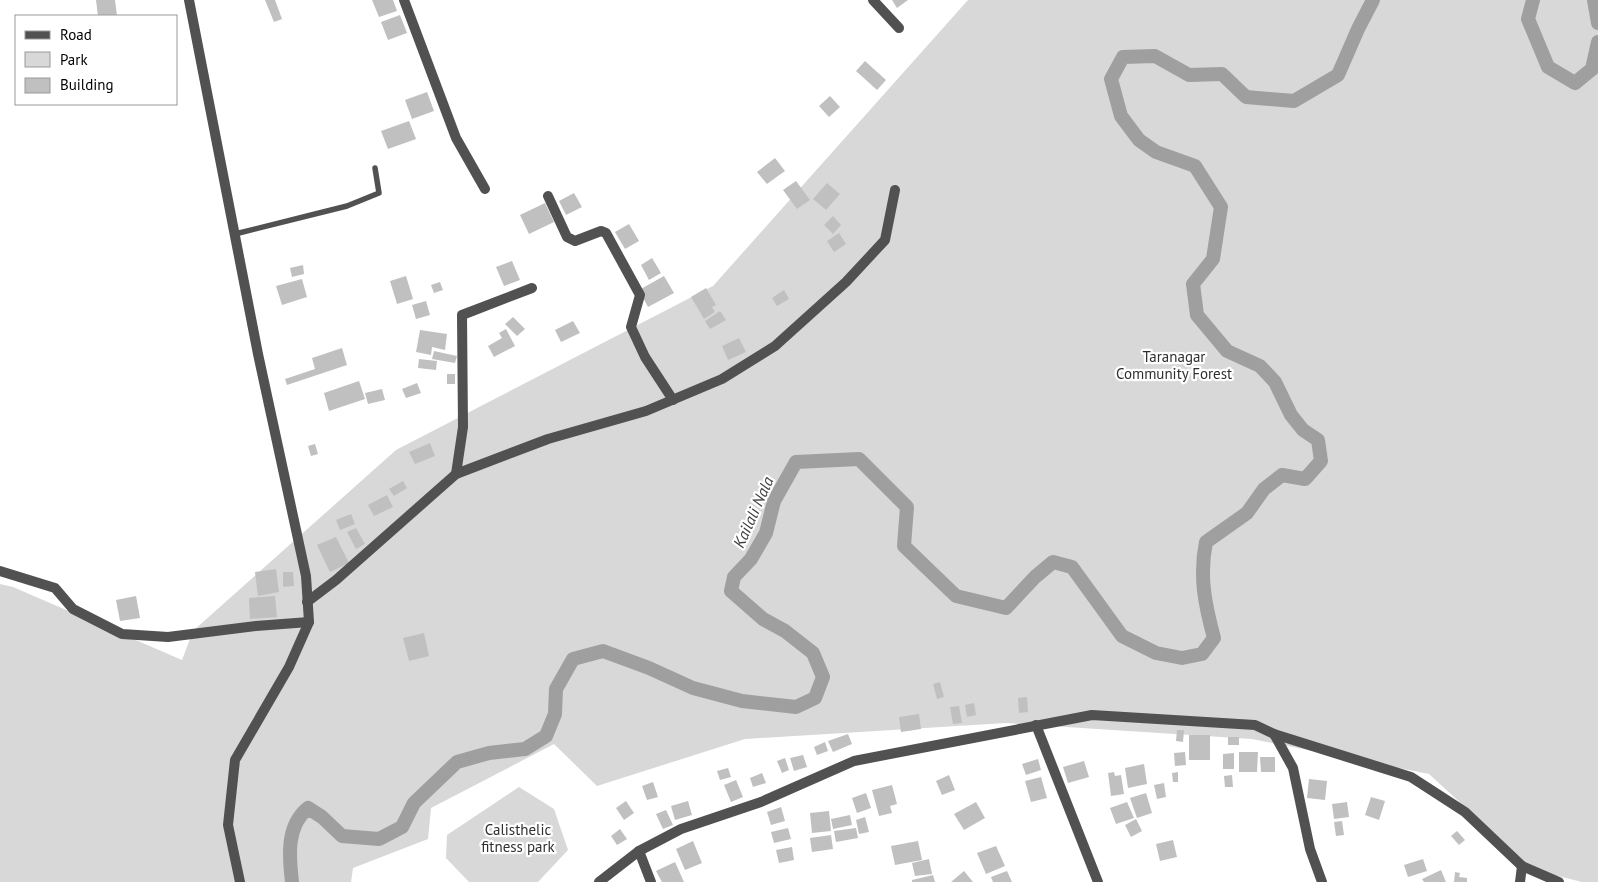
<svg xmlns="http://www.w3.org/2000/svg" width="1598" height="882" font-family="'PT Sans',sans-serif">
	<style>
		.green { fill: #d8d8d8 }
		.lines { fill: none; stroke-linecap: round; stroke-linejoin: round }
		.canal { stroke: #9f9f9f; stroke-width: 14 }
		.building { fill: #c0c0c0 }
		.service { stroke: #515151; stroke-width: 5.5 }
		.minor { stroke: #515151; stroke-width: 10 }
		.labels { text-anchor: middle; stroke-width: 4.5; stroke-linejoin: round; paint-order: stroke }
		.park-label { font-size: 15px; fill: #2f2f2f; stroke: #fff }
		.water-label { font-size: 16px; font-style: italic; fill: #404040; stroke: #fff }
	</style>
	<rect width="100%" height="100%" fill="#fff"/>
	<g class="green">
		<path d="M968,0h630v882h-16l-32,-8 -24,-11 -97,-89 -177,-35 -246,-16 -261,16 -148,47 -43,-42 -123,64 -3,31 -75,29 -2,14h-351v-298l13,3 169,73 11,-29 203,-181 317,-164z"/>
		<path d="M519,787l35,22 14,41 -30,32h-69l-23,-24 1,-23z"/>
	</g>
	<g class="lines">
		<g class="canal">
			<path d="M1533,0l-5,19 20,48 27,16 17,-14 6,-27"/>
			<path d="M1594,0l4,23"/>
			<path d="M292,882c-3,-26 -6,-56 16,-74l14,9 20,19 37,3 23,-12 12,-24 43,-41 32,-9 36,-4 21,-13 9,-22 1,-25 17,-30 30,-8 46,17 44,20 49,13 54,6 19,-9 8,-21 -10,-24 -28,-22 -22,-12 -32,-28 3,-14 17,-18 15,-26 8,-32 22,-39 63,-3 48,48 -3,39 52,50 50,12 29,-31 18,-15 19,5 50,69 34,17 26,5 20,-4 12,-16c-9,-33 -15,-62 -8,-96l41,-29 17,-24 18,-14 23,4 16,-18 -3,-21 -15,-10 -12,-15 -16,-33 -15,-16 -33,-15 -30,-36 -4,-31 20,-25 8,-52 -26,-41 -39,-14 -17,-12 -18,-24 -10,-37 12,-22 32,-1 34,19 33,-1 24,23 48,4 44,-26 20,-46 15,-29"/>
		</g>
	</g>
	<g class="building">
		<path d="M96,0h19l2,16h-19z"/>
		<path d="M265,0h10l7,19 -8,3z"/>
		<path d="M372,0h21l4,11 -18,6z"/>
		<path d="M892,0h16l-11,8z"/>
		<path d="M400,15l7,18 -19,7 -7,-18z"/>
		<path d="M865,61l21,19 -9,10 -21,-19z"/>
		<path d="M427,92l7,19 -22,8 -7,-19z"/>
		<path d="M830,96l10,11 -11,10 -10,-11z"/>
		<path d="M409,121l7,18 -28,10 -7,-18z"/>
		<path d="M775,158l10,13 -18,13 -10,-12z"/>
		<path d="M796,181l14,19 -13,9 -14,-19z"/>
		<path d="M827,183l13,11 -14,16 -13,-11z"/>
		<path d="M574,193l8,14 -16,8 -7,-14z"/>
		<path d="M545,203l9,19 -25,12 -9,-19z"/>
		<path d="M833,216l8,9 -8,9 -9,-9z"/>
		<path d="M629,224l10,17 -14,8 -10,-17z"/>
		<path d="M839,233l7,11 -12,8 -7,-11z"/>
		<path d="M652,258l9,15 -12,7 -8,-15z"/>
		<path d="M512,261l8,19 -16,6 -8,-19z"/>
		<path d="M303,265l1,9 -12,3 -2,-9z"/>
		<path d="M406,276l7,23 -16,5 -7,-23z"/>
		<path d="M664,276l10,17 -26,14 -9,-17z"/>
		<path d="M302,279l5,18 -25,8 -6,-19z"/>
		<path d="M440,282l3,8 -9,3 -3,-8z"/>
		<path d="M706,288l10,17 -4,2 3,5 -11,7 -13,-22z"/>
		<path d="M784,290l5,9 -12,7 -5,-8z"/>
		<path d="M426,301l4,14 -14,4 -4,-14z"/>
		<path d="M720,311l6,9 -16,9 -5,-8z"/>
		<path d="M513,317l12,12 -8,7 -12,-12z"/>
		<path d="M573,321l7,12 -19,9 -6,-12z"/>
		<path d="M506,329l9,17 -21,11 -6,-11 14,-8 -3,-5z"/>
		<path d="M420,330l27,4 -2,16 -13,-3 -1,8 -15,-3z"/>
		<path d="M739,338l7,14 -18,8 -6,-14z"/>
		<path d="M342,348l5,17 -60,20 -2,-6 30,-10 -3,-11z"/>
		<path d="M434,351l23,5 -2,7 -23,-4z"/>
		<path d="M419,359l18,2 -1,9 -18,-2z"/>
		<rect x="447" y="374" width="8" height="10"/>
		<path d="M359,381l6,18 -36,12 -5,-18z"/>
		<path d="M417,383l4,10 -15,5 -4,-9z"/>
		<path d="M382,389l3,11 -17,4 -3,-11z"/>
		<path d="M430,443l5,13 -20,8 -6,-12z"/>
		<path d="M315,444l3,10 -7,2 -3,-10z"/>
		<path d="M403,481l4,7 -13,8 -5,-7z"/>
		<path d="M387,495l6,12 -19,9 -6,-11z"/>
		<path d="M351,514l4,10 -15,6 -4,-10z"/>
		<path d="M356,528l9,16 -9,5 -9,-17z"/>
		<path d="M336,537l13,26 -19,9 -13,-27z"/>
		<path d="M276,569l3,23 -21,4 -3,-24z"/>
		<path d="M283,572h10l1,14 -11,1z"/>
		<path d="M136,596l4,22 -20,3 -4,-21z"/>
		<path d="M275,596l2,21 -27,2 -1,-21z"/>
		<path d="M424,633l5,23 -20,5 -6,-23z"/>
		<path d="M940,682l4,15 -7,2 -4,-15z"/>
		<path d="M1027,697l1,15 -9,1 -1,-15z"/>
		<path d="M974,703l2,12 -9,2 -2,-12z"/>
		<path d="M959,706l3,17 -9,1 -3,-17z"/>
		<path d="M919,714l2,15 -20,3 -2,-15z"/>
		<path d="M1177,730h7l-1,12 -7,-1z"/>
		<path d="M848,734l4,10 -19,8 -5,-11z"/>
		<rect x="1189" y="735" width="21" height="25"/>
		<rect x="1228" y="737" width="11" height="8"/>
		<path d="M825,742l3,9 -11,4 -3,-8z"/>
		<path d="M1185,752l1,13 -11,1 -1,-13z"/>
		<path d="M1239,752h19l-1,20h-18z"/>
		<path d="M1234,753v16h-11v-15z"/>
		<path d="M803,755l4,12 -13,4 -4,-13z"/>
		<path d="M1260,757h15v15h-14z"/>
		<path d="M785,758l4,12 -7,3 -5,-12z"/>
		<path d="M1038,759l3,11 -15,5 -4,-11z"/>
		<path d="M1084,761l5,16 -21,6 -5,-16z"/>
		<path d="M1144,764l3,20 -19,4 -3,-20z"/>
		<path d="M728,768l3,9 -11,3 -3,-9z"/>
		<path d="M1114,772l1,4 6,-1 3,19 -13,2 -3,-23z"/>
		<path d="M1178,772v10h-5l-1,-9z"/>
		<path d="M762,773l4,10 -13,4 -3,-9z"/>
		<path d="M949,775l6,15 -13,5 -6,-14z"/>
		<path d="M1232,775l1,12h-8l-1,-11z"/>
		<path d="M1041,777l6,21 -16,4 -6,-21z"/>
		<path d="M1309,779l18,2 -2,19 -18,-2z"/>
		<path d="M736,780l7,17 -12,5 -7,-17z"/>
		<path d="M653,782l5,15 -11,3 -5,-14z"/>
		<path d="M1164,783l2,14 -9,2 -3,-14z"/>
		<path d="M892,785l5,19 -7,2 2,7 -13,3 -7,-26z"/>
		<path d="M866,793l5,15 -14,5 -5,-15z"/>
		<path d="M1146,793l6,20 -15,5 -7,-20z"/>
		<path d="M1371,797l14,4 -6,19 -14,-5z"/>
		<path d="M626,801l8,12 -10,7 -8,-12z"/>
		<path d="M688,801l4,14 -17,5 -4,-14z"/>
		<path d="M976,802l9,16 -21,12 -10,-16z"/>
		<path d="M1127,802l7,16 -18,6 -6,-16z"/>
		<path d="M1347,802l2,15 -15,2 -2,-15z"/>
		<path d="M781,807l4,14 -14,4 -4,-13z"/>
		<path d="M666,810l7,15 -10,4 -7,-15z"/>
		<path d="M829,811l2,20 -19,2 -2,-20z"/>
		<path d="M850,815l2,10 -19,4 -2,-10z"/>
		<path d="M865,817l4,15 -10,2 -3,-14z"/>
		<path d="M1136,819l6,12 -11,6 -6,-12z"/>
		<path d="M1342,821l2,14 -8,1 -2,-14z"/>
		<path d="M788,828l3,11 -17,4 -3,-11z"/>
		<path d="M856,828l2,10 -22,4 -2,-11z"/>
		<path d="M620,829l7,10 -10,6 -6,-9z"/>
		<path d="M1457,831l8,9 -6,5 -8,-9z"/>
		<path d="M831,835l2,14 -21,3 -2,-14z"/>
		<path d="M1173,840l4,17 -17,4 -4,-17z"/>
		<path d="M693,841l9,22 -17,7 -9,-21z"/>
		<path d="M918,841l4,19 -27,5 -4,-19z"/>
		<path d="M996,846l9,20 -19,8 -9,-21z"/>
		<path d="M792,847l2,13 -15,3 -3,-13z"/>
		<path d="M929,859l3,15 -17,2 -3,-13z"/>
		<path d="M1423,859l4,12 -19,6 -4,-12z"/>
		<path d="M675,862l9,20h-22l-6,-11z"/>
		<path d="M1441,870l5,12h-22l-2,-3z"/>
		<path d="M964,871l9,11h-22z"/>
		<path d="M1007,871l5,11h-19l-2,-5z"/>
		<path d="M1455,872l5,1 -1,4 8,1v4h-13z"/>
		<path d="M933,875l2,7h-23v-2z"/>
	</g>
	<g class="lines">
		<path class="service" d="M235,234l112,-28 32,-13 -4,-25"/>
		<g class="minor">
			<path d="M189,0l69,354 48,222 3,46 -20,45 -54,93 -7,65 12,57"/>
			<path d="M404,0l52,138 29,51"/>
			<path d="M873,0l26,28"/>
			<path d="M548,196l19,41 8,4 26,-10 5,2 34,62 -9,32 14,30 28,43"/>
			<path d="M456,474l7,-47 -1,-112 70,-27"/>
			<path d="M0,571l55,17 18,21 49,25 46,3 88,-11 53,-4"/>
			<path d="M307,602l29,-22 120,-106 92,-35 98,-28 76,-32 53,-33 71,-64 39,-42 10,-50"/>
			<path d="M1036,725l62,157"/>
			<path d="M1274,734l137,43 54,35 57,54 37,16"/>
			<path d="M639,851l12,31"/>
			<path d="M599,882l40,-31 42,-22 80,-27 93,-41 238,-46 163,10 19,9 19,34 17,81 12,33"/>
			<path d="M1520,882l2,-16"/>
		</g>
	</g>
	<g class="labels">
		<g class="park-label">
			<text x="1174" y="362">Taranagar<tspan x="1174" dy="17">Community Forest</tspan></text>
			<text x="518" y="835">Calisthelic<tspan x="518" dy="17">fitness park</tspan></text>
		</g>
		<g class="water-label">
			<text transform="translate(753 512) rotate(-66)" y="6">Kailali Nala</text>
		</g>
	</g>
	<rect x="15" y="15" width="162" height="90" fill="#ffffff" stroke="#999999"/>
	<rect x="25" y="31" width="25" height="8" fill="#515151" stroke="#999999"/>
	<text x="60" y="40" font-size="15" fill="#000000">Road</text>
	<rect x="25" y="52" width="25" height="15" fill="#d8d8d8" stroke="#999999"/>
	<text x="60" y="65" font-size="15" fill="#000000">Park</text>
	<rect x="25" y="78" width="25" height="15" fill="#c0c0c0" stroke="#999999"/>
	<text x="60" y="90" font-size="15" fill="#000000">Building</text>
</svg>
